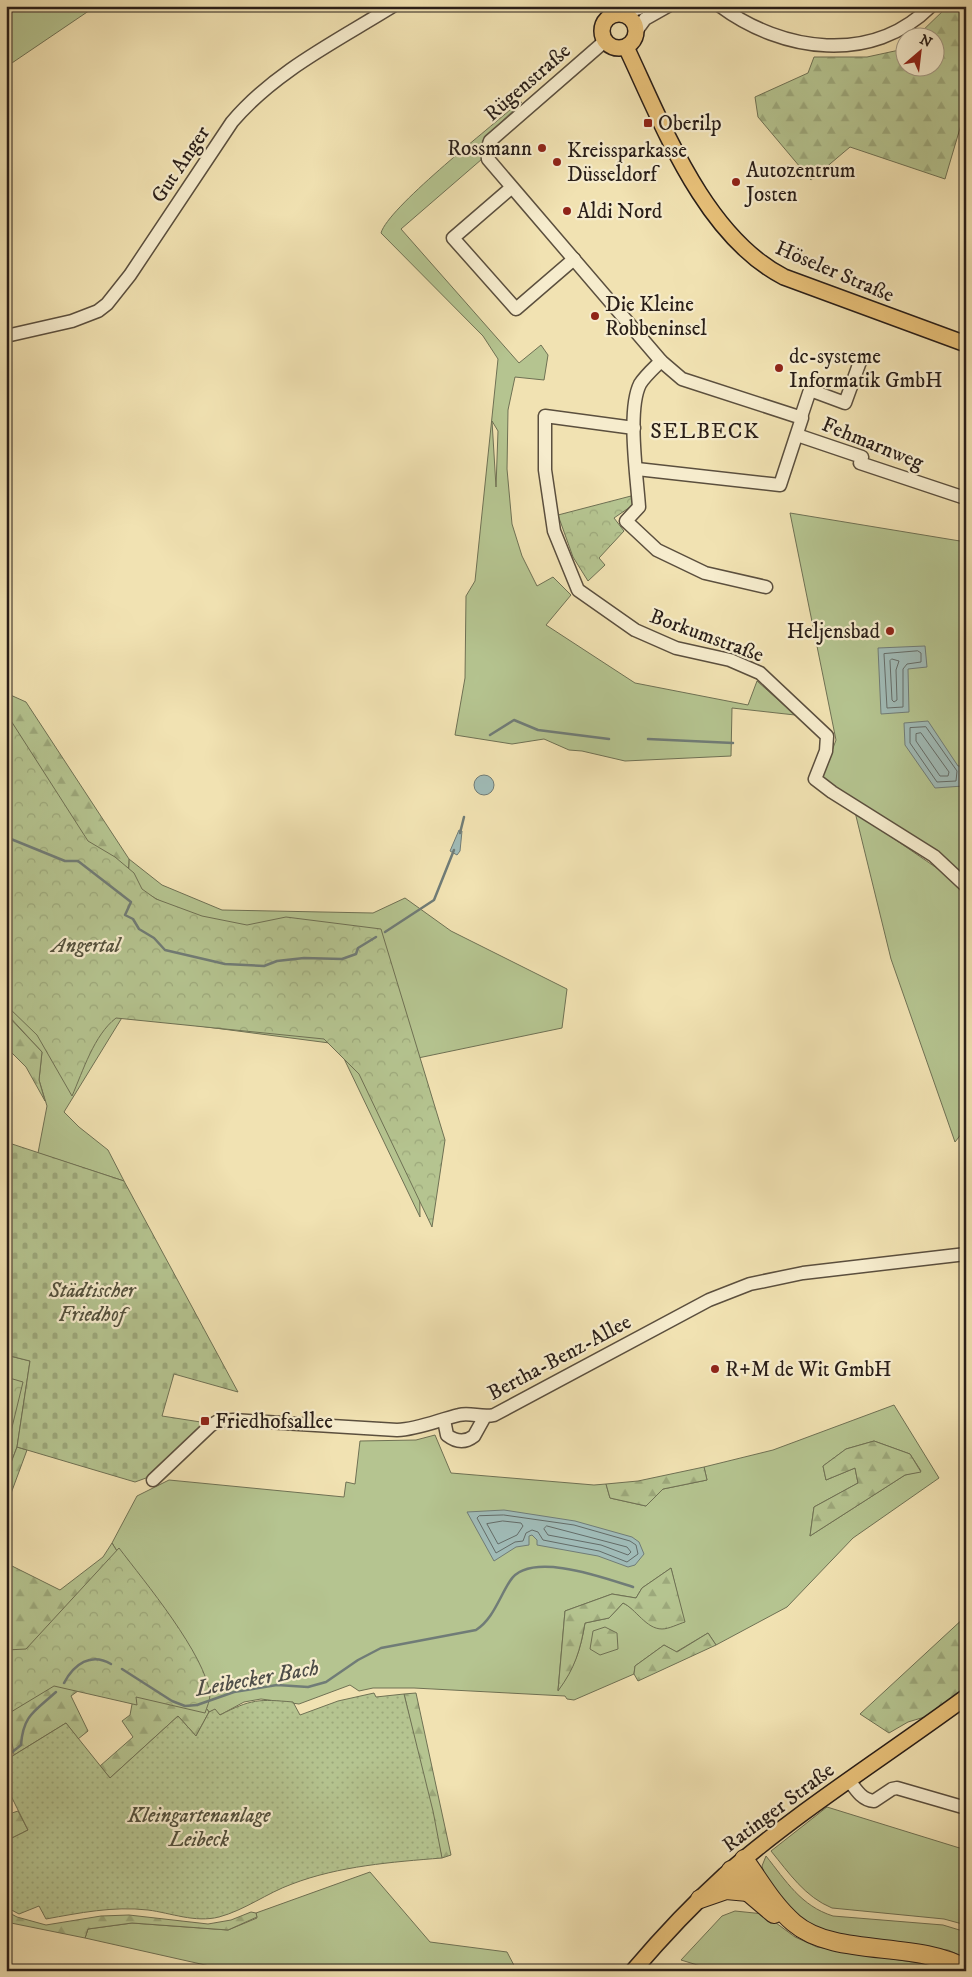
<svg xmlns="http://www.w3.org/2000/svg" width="972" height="1977" font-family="'IM FELL DW Pica',serif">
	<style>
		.grass { fill: #b5c490; stroke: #6f7154; fill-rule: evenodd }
		.forest { fill: url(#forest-firs); stroke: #6f7154 }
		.cemetery { fill: url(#cemetery-stones); stroke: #6f7154 }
		.park { fill: url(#park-crowns); stroke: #6f7154 }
		.garden { fill: url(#garden-dots); stroke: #6f7154 }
		.water { fill: #a0bbb7; stroke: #707c77 }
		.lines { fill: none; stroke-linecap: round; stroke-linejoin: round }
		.shore { stroke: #646c68; stroke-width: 1 }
		.stream { stroke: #707c77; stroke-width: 2.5 }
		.minor-casing { stroke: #5b4f3e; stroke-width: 15 }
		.major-casing { stroke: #291e18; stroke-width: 18 }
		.highway-casing { stroke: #291e18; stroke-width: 20 }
		.minor { stroke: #f6eccd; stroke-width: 12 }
		.major { stroke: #e8c179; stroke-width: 15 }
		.highway { stroke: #e8c179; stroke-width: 18 }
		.poi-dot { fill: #8f2418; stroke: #f6eccd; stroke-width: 2 }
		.labels { text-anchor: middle; stroke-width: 4.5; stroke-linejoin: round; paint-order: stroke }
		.street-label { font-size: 21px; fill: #291e18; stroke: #f6eccd }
		.poi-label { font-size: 21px; fill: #291e18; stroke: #f6eccd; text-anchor: start }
		.park-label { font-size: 21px; font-style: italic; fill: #53503c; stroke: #f6eccd }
		.neighbourhood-label { font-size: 22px; letter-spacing: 1px; fill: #291e18; stroke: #f6eccd }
		.water-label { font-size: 22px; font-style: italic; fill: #4d4d48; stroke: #f6eccd }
	</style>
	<defs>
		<pattern id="forest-firs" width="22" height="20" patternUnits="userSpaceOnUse" patternTransform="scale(1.25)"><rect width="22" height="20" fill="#b5c490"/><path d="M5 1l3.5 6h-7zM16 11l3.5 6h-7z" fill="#9ca87b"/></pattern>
		<pattern id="cemetery-stones" width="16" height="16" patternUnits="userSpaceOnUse" patternTransform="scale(1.25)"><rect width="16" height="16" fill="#b5c490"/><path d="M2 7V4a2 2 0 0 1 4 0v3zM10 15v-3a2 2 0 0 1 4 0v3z" fill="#9ca87b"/></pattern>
		<pattern id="park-crowns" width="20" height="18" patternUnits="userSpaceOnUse" patternTransform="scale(1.25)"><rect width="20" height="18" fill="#b5c490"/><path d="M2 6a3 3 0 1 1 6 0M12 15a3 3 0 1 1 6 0" fill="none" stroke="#9ca87b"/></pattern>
		<pattern id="garden-dots" width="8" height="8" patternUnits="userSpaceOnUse" patternTransform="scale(1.25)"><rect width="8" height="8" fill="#b5c490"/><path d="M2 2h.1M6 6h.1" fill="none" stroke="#9ca87b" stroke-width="1.8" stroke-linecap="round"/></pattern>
	</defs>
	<rect width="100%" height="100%" fill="#f1e2b2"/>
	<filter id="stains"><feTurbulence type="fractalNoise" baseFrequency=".004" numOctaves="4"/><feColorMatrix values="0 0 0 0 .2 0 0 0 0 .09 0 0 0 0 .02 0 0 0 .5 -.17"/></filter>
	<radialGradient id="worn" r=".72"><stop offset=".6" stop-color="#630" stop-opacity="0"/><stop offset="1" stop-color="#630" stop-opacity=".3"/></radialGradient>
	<g class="grass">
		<path d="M6,6h90l-90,61z"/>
		<path d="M522,102l-39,38 -1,19 -81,70 118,134 22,-18 7,10 -4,25 -29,-3 -7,33 -1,59 5,55 10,32 15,30 16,-9 18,18 -25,30 89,58 113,22 9,-24 38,34 -63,-7 -1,48 -106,5 -43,-10 -13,-1 -25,-11 -32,5 -57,-9 10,-57 1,-82 9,-15 23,-222 -15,-23 -102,-103c7,-25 105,-102 130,-124zM492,421l6,10 -2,56z"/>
		<path d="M790,513l176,29v334l-36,-27 -108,-71 14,-38z"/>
		<path d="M855,812l89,61 22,21v234l-11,14 -64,-183z"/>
		<path d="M129,859l33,26 60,25 151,3 32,-15 46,33 116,58 -5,39 -144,30 2,159 -83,-173 -214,-28 -59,96 15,15 29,23 16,31 -86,-28 9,-47 -8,-26 3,-28 -36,-39v-127l281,86 -159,-89z"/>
		<path d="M6,1355l24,6 -13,86 -11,29z"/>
		<path d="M894,1405l45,73 -86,60 -66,69 -71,38 -8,-12 -32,19 -12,-7 -29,21 -1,8 -60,26 -7,-1 -2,-3 -151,-8h-41l-14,3 -9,-6 -51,19 -38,-5 -17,3 -24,13 -5,-5 -6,2 -15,-21 -42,-83 -40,-65 25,-47 32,-16 175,17 2,-15 9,2 5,-43 56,-1 19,-5 16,38 143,12 12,-1 4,14 36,8 17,-17 44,-9 -3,-13 69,-17zM874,1441l36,13 11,17 -16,4 -95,61 4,-29 44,-24 -3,-15 -29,12 -3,-14 23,-17zM671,1568l13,54c-6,2 -17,7 -23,6 -16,-2 -24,-19 -38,-25l-14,15 -24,5c-4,26 -11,46 -27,67l7,-79 47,-17 24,4 6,-10z"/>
		<path d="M827,1807l139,43v75l-22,-6 -112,-11c-27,-11 -43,-35 -61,-57z"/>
		<path d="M766,1856c20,25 35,50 67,60l110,9 23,7v26l-18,-8 -117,-14 -32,-16 -35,-46 -2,-8z"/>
		<path d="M370,1872l60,70 77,10 10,19h-285l-147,-33 3,-9 44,-6 96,7 29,-12 -1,-5z"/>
		<path d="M735,1911l29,3 31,23 22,10 114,18 18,6h-232l-36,-11 41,-44z"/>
	</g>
	<g class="forest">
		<path d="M948,6l18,9v93l-21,71 -95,-32 -39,33 -53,-63 -3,-20 53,-24 6,-16h53l37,-8v19h30v-30l-18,-1z"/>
		<path d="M6,693l20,9 103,157 -1,24 -122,3z"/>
		<path d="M6,1014l36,38 -3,28 6,21 -19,-34 -20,-20z"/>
		<path d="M874,1441l36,13 11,18 -16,3 -95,61 4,-29 44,-24 -3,-15 -29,12 -3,-14 23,-17z"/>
		<path d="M17,1447l10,3 -21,57v-31z"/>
		<path d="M704,1467l3,13 -44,9 -17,17 -36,-8 -4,-14 32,-3z"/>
		<path d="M112,1543l40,65 42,83 15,21 -13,24 -18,-20 -68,62 -10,-12 33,-29 -11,-16 8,-6 3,-16 -51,-11 -11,8 17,35 -10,8 -12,-16 -52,32 -8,-49v-143l54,27 43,-33z"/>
		<path d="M671,1568l14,54c-7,2 -16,7 -23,7 -16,0 -26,-20 -39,-26l-14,15 -24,5c-5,28 -10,45 -27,68l7,-80 47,-17 24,4 6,-10z"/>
		<path d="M966,1616v73l-38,27 -20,6 -19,11 -29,-19z"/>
		<path d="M605,1627l12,6 1,16 -18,6 -10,-6 3,-18z"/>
		<path d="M708,1633l8,12 -78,36 -4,-7 1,-8 29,-21 13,7z"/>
		<path d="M416,1693l35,162 -9,3 -38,-164z"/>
		<path d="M18,1811l10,19 -22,11v-26z"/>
		<path d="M6,1911l11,6 29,8 55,-9 28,-1 79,9 23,-4 20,-8 5,1 1,4 -29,13 -96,-7 -44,6 -3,9 -79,-16z"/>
	</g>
	<path class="cemetery" d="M6,1142l118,39 114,211 -64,-18 -12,42 45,7 -61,55 -11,4 -118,-35 13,-86 -24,-6z"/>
	<g class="park">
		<path d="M631,496l2,9 -19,13 10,13 -25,27 6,7 -17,16 -15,-24 -15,-42z"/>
		<path d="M6,713l82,128 27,16 19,16 8,16 14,10 46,17 45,9 39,-8 95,12 64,211 -13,87 -73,-153 -35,-35 -208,-21c-22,17 -33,53 -44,78l-35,-61 -31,-30z"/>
		<path d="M6,1377l17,5 -17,70z"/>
		<path d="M119,1548c25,33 87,107 91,147 0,5 -3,12 -5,18l-69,-16 1,8 -83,-19 -48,29v-65l20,-1z"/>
	</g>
	<path class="garden" d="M374,1693l2,4 28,-3 29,117 9,47c-50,4 -103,8 -150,26 -25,9 -47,26 -73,33 -24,6 -48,-4 -71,-7 -35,-4 -69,3 -102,9l-7,-13 -20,8 -13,-7v-66l22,-11 -22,-44v-26l60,-37 44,55 68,-62 18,20 13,-24 6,-3 5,6c31,-16 39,-16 73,-13l7,13 38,-14z"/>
	<g class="water">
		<path d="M925,646l2,21 -19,2 1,43 -28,2 -3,-66z"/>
		<path d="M928,721l30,45h4l1,20 -28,2 -30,-43 -1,-22z"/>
		<circle cx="484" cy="785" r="10"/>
		<path d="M459,830l3,1 -2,20 -3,4 -7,-4z"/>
		<path d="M504,1510l71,11 57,16 7,5 5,12 -9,11 -7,2 -30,-11 -61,-11v-5l-5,-5 -3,1v9l-13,2 -22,14 -27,-49z"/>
	</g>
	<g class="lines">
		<g class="shore">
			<path d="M918,651l3,2v9l-14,2 -4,5v38l-16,1 -3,-54z"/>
			<path d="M892,659l7,2 -3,9 1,30 -3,2 -2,-2 -2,-39z"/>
			<path d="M926,727l31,44 -1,10 -19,1 -27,-39v-15z"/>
			<path d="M921,733l28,39 -1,4h-8l-24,-35v-7z"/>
			<path d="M504,1515l70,10 56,16 6,4 2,9 -11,8 -28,-11 -56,-11 -5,-8 -6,-2 -6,3 -3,8 -8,1 -19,11 -19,-35 2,-2z"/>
			<path d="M503,1521l18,2 2,3 -6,9 -19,9 -11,-20z"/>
			<path d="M547,1526l80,21 4,5 -3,3 -27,-10 -53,-10 -4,-6z"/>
		</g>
		<g class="stream">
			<path d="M490,735l24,-15 24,10 71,9"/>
			<path d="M648,739l85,4"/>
			<path d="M460,833l4,-16"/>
			<path d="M6,837l59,24h13l53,41 -6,13 8,4 6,10 15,9 11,12 60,14 39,2 13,-5 27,-3 38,1 14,-5 2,-6 18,-11"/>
			<path d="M385,932l49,-32 20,-50"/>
			<path d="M122,1669l50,32 13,5 12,-1 37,-13 43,-7 31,2 18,-5 32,-22 23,-12 95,-18c17,-11 23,-32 34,-49 19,-31 95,-3 123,6"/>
			<path d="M64,1683c10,-19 27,-31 47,-19"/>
			<path d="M6,1757l15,-12c2,-30 14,-34 35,-53"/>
		</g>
		<g class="minor-casing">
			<g id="minor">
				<path d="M720,6c62,46 152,59 211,0"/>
				<path d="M621,14l24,-8"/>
				<path d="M637,30l8,-11 23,-13"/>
				<path d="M605,41l-115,100 -3,9 1,9 173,202 21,18 120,39 -22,67 -143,-16"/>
				<path d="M511,188l-58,50 63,71 58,-50"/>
				<path d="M6,336l66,-15 26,-10 9,-7 23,-29 102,-153c43,-51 105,-81 161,-116"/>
				<path d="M661,361c-7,7 -16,15 -21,23 -13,26 -3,93 -1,123l-13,14 31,29 48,23 61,14"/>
				<path d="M801,417l9,-27 35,13 16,-44"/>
				<path d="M634,428l-89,-12v54l9,61 24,59 57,40 41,18 54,12 30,13 67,63 -1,15 -11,28 17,13 102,64 32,30"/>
				<path d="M797,435l65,22 -2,6 102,34"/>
				<path d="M444,1420l3,15c9,7 18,8 27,1l10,-18"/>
				<path d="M153,1480l57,-54 8,-5 15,-1 164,10c22,-1 41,-10 62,-15 11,-3 23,3 35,0l215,-115 41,-16 53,-11 163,-19"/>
				<path d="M849,1780c7,10 13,20 25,21l18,-12 5,-1 69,20"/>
			</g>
		</g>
		<g class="major-casing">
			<g id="major">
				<circle cx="619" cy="31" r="17"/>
				<path d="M626,47c37,78 78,189 158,230l182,67"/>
				<path d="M633,1971c29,-34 59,-66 92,-96 76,-66 161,-119 241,-178"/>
			</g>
		</g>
		<g class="highway-casing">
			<g id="highway">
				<path d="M744,1859c16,22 29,46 50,64 41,35 123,17 172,46"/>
				<path d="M731,1870l17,22 26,22"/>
				<path d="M700,1899l26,-9 22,2"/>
			</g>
		</g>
		<use href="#minor" class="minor"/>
		<use href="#major" class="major"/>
		<use href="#highway" class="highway"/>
	</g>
	<g class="poi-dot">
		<rect x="643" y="118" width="10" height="10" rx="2.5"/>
		<circle cx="542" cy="148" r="5"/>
		<circle cx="557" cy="162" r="5"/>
		<circle cx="736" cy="182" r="5"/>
		<circle cx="567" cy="211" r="5"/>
		<circle cx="595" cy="316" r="5"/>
		<circle cx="779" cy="368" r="5"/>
		<circle cx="890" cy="631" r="5"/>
		<circle cx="715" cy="1369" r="5"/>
		<rect x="200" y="1416" width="10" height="10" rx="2.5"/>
	</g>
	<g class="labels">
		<g class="street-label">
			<text transform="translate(527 82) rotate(-41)" y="7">Rügenstraße</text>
			<text transform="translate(180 164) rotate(-56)" y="7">Gut Anger</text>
			<text transform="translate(835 271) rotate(23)" y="7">Höseler Straße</text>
			<text transform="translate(873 443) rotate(22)" y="7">Fehmarnweg</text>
			<text transform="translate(707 635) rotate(20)" y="7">Borkumstraße</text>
			<text transform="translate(559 1357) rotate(-28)" y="7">Bertha-Benz-Allee</text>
			<text transform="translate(778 1807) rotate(-37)" y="7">Ratinger Straße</text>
		</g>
		<g class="poi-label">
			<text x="658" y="130">Oberilp</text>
			<text x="532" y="155" text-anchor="end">Rossmann</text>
			<text x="567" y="157">Kreissparkasse<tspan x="567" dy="24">Düsseldorf</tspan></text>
			<text x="746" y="177">Autozentrum<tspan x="746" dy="24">Josten</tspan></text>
			<text x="577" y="218">Aldi Nord</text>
			<text x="605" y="311">Die Kleine<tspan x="605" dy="24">Robbeninsel</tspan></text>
			<text x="789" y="363">dc-systeme<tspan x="789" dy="24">Informatik GmbH</tspan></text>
			<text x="880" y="638" text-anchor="end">Heljensbad</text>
			<text x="725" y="1376">R+M de Wit GmbH</text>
			<text x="215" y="1428">Friedhofsallee</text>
		</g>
		<g class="park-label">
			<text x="86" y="952">Angertal</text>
			<text x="92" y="1297">Städtischer<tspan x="92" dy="24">Friedhof</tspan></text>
			<text x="199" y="1822">Kleingartenanlage<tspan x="199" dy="24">Leibeck</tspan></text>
		</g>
		<g class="neighbourhood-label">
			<text x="705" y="438">SELBECK</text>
		</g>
		<g class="water-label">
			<text transform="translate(257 1677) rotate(-10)" y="8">Leibecker Bach</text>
		</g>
	</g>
	<rect width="972" height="1977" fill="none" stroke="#f1e2b2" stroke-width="25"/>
	<rect x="8" y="8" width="957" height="1962" fill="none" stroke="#291e18" stroke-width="2.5"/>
	<rect x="12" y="12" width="947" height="1952" fill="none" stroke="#291e18"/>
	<g transform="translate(920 52) rotate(28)"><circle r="24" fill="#f6eccd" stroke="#a49a85"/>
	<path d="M0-4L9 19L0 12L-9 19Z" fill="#8f2418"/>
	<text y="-8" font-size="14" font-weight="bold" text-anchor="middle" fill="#291e18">N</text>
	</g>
	<rect width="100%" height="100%" filter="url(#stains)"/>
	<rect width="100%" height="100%" fill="url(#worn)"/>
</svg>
